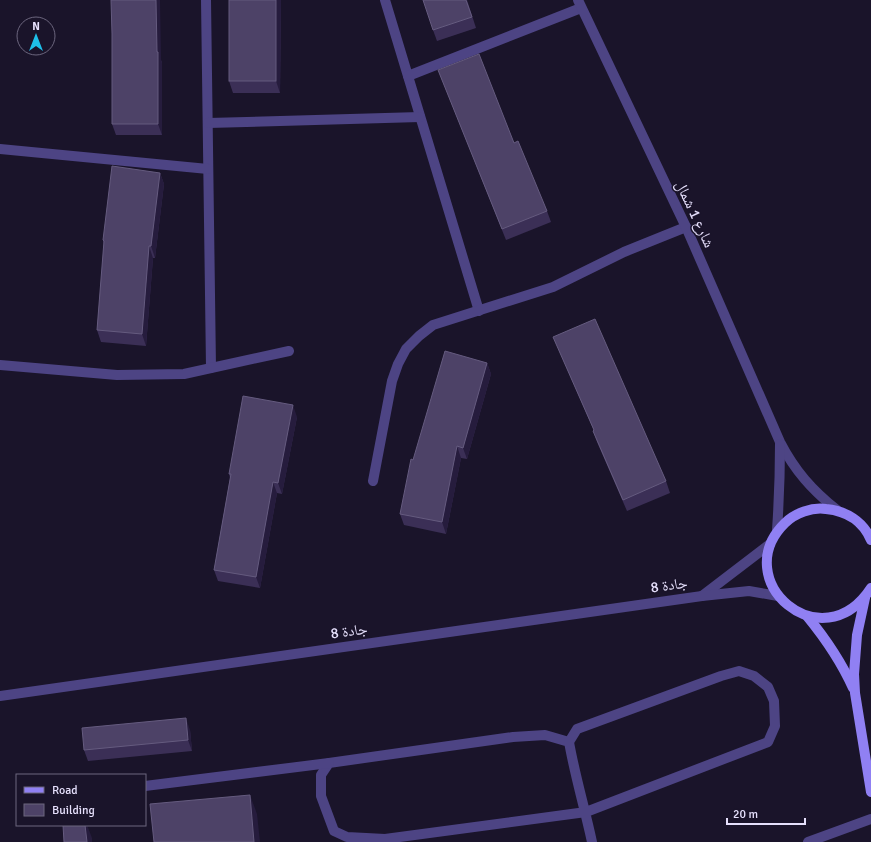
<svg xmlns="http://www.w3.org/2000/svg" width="871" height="842" font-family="Signika,'Noto Naskh Arabic',sans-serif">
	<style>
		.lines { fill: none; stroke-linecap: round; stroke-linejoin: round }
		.service { stroke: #4d4484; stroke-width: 10 }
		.minor { stroke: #4d4484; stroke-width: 10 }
		.tertiary { stroke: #4d4484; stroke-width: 10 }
		.secondary { stroke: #9080f3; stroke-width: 10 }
		.wall { fill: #3b2f56 }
		.shaded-wall { fill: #261c3d }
		.building { fill: #4d4267; stroke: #655b7f }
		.labels { text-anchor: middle; stroke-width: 3; stroke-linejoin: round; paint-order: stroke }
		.street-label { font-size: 15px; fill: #e6e0fc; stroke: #1a142a }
	</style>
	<rect width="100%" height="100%" fill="#1a142a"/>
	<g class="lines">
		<g class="service">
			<path d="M569,742l-24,-7 -32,2 -184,26 -8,12v21l13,35 13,6 38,2 201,-27 182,-70 7,-16 -1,-25 -6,-14 -14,-11 -15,-5 -18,5 -144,53 -8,13c6,34 16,67 23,100"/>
			<path d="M145,786l184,-23"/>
			<path d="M808,842l63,-23"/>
		</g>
		<g class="minor">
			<path d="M206,0l5,368"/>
			<path d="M385,0l94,311"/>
			<path d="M408,76l173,-68"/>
			<path d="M208,123l212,-6"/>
			<path d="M0,149l208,20"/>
			<path d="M0,365l117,10 67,-1 105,-23"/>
			<path d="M373,481l19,-100 6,-17 8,-15 13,-13 14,-11 120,-38 71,-35 62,-25"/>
			<path d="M702,596l68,-52"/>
			<path d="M0,696l702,-100 47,-5 29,5"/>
		</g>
		<g class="tertiary">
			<path d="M578,0l108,227 94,215c15,29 32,48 57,68"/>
			<path d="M777,530c2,-29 3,-57 3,-86"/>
		</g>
		<g class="secondary">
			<path d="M871,540c-8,-19 -25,-29 -45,-31 -14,-2 -31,4 -41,14 -58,57 37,140 86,65"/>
			<path d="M865,598l-8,37 -3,39 1,19 16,99"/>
			<path d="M807,616c18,22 34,45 46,72"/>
		</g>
	</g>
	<g class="wall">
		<path d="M281,0l-1,93h-47l-4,-12z"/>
		<path d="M467,0l9,28 -39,13 -4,-11z"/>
		<path d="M161,60l1,3v72h-46l-4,-11z"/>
		<path d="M438,70l76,73 33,68 4,11 -45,18z"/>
		<path d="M160,173l4,11 -9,74h-2l-7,88 -45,-4 -4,-12 7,-86 -1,-4z"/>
		<path d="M553,337l113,144 4,12 -43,18 -30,-69 -4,-11h1l-36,-83z"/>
		<path d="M487,363l4,11 -24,85 -6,-1 -15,76 -42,-9 -4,-11 13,-54z"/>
		<path d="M297,417l-15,77 -5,-1 -17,95 -42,-7 -4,-11 16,-92 -1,-4z"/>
		<path d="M190,730l2,21 -104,10 -4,-11z"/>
	</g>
	<g class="shaded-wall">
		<path d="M156,0h4l1,60 1,3v72l-4,-11z"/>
		<path d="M276,0h5l-1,93 -4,-12z"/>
		<path d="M160,173l4,11 -9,74 -4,-12z"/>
		<path d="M149,246l4,12 -7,88 -4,-12z"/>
		<path d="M487,363l4,11 -24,85 -4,-11z"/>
		<path d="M293,405l4,12 -15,77 -4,-11z"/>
		<path d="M457,446l4,12 -15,76 -4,-12z"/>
		<path d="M273,482l4,11 -17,95 -4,-11z"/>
		<path d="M186,718l4,12 2,21 -4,-11z"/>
		<path d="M250,795l7,19 3,28h-6z"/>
		<path d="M85,825h2l5,13v4h-5z"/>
	</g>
	<g class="building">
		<path d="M111,0h45l1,52h1v72h-46v-90z"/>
		<rect x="229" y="0" width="47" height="81"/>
		<path d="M423,0h43l6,17 -39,13z"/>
		<path d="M479,54l35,89 4,-2 29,70 -45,18 -64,-159z"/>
		<path d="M112,166l48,7 -9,73h-2l-7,88 -45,-4 7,-89 -1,-1z"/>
		<path d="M595,319l71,162 -43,19 -30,-69 1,-1 -41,-93z"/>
		<path d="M445,351l42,12 -24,85 -6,-2 -15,76 -42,-8 11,-55 2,1z"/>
		<path d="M243,396l50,9 -15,78 -5,-1 -17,95 -42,-7 17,-96h-2z"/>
		<path d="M186,718l2,22 -104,10 -2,-22z"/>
		<path d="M250,795l4,47h-100l-4,-38z"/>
		<path d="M63,825h22l2,17h-23z"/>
	</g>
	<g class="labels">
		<g class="street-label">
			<text transform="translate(695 214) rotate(65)" y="5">شارع 1 شمال</text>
			<text transform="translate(669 585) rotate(-8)" y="5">جادة 8</text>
			<text transform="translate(349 631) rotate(-8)" y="5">جادة 8</text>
		</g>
	</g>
	<rect x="16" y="774" width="130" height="52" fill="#1a142a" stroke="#6c667e"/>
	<rect x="24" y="787" width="20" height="6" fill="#9080f3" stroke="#6c667e"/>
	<text x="52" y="794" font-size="12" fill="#e6e0fc">Road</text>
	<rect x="24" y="804" width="20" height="12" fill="#4d4267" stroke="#6c667e"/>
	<text x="52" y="814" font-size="12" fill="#e6e0fc">Building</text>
	<g transform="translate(36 36)"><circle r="19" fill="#1a142a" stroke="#6c667e"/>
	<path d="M0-3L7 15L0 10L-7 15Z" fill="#1ebfe9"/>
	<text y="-6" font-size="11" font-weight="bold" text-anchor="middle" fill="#e6e0fc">N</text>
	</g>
	<path d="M727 818v6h78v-6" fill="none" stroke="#e6e0fc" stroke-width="2"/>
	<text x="733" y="818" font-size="12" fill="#e6e0fc" stroke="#1a142a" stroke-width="3" paint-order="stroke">20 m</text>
</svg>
